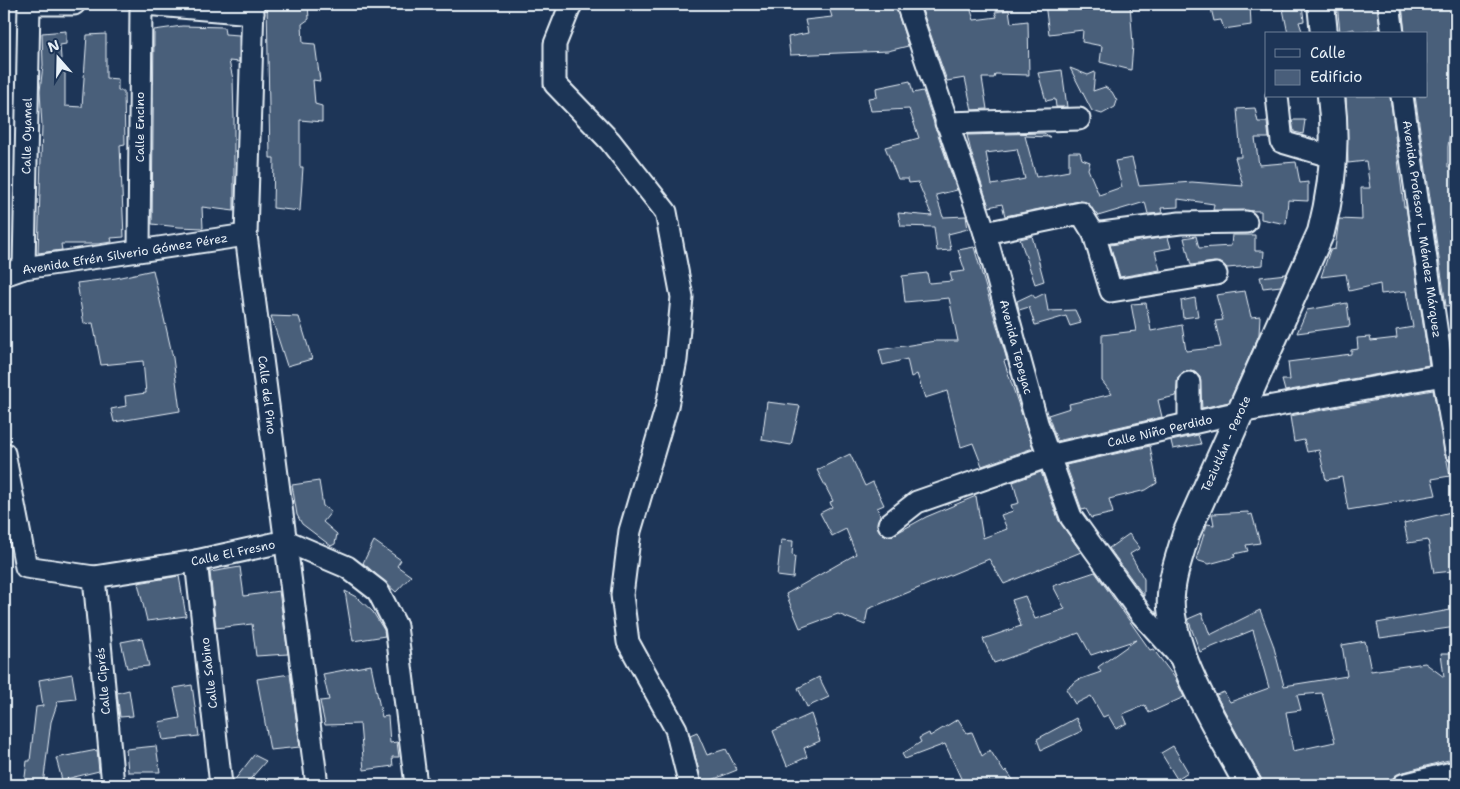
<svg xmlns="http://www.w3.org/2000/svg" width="1460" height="789" font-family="'Shantell Sans',sans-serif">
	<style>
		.building { fill: #495e7a; stroke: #e8f1f8; fill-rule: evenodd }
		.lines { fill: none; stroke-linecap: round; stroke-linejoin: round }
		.minor-casing { stroke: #e8f1f8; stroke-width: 25 }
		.major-casing { stroke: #e8f1f8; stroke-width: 30 }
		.minor { stroke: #1d3557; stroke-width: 21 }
		.major { stroke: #1d3557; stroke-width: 26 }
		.labels { text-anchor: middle; stroke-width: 5; stroke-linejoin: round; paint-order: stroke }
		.street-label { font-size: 12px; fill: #e8f1f8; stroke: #1d3557 }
	</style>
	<rect width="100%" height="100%" fill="#1d3557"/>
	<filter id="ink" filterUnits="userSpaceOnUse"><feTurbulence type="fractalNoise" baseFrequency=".02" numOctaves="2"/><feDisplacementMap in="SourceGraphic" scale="10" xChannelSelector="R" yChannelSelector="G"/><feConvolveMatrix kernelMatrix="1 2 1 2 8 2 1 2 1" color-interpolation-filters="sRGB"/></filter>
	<g filter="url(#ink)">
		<g class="building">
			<path d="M267,4h41l1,15 -7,5 1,19 12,1 5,37 -7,-1 2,24 7,2v16l-22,-2v47h3l-3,44 -27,-3 1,-50h-4z"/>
			<path d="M828,4h67l13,42 -20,5 -98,4 -2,-18 20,-4 -3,-13 27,-3z"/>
			<path d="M920,4h49l5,16 23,-3 -2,-5 14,-2 2,13 17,-2 1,54 -34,-1 -1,4h-12l5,31 -15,1 -7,-32 -18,3z"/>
			<path d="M1045,4h85l3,41 -2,25 -31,-8 2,-16 -20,-4 1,-12 -34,4z"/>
			<path d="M1210,4h40l1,21 -27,4 -3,-9 -7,1z"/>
			<path d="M1282,4h20l2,17 -5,1 4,12h-15z"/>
			<path d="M1337,4h40l3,25 -25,5 -1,-5 -14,3z"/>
			<path d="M1402,4h41l13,4v91h-2l-6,48v20l7,-2 1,33v31l-7,1 5,29 2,-1v15l-5,1 3,31 -8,1 -31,-210h11v-62h-21z"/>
			<path d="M182,26l42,1 1,7 14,1v27l-10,-1 4,18 1,39v93l-32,-4 1,21 -24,-1 -27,-3 2,-194z"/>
			<path d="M66,31v13l-6,1 2,27h3v34l17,1 5,-72 19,-1v44l12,1v12h6l1,53 -5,1 4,92 -13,1 1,4 -14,2h-37l1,6 -24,3 4,-127 -2,-35 3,-26 -1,-32z"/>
			<path d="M1070,68l18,7 7,-3 -2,19 12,-4 7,5 5,9 -2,6 -13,7 -10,-3z"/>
			<path d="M1062,70l5,37h-11l-1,-8 -9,2 -8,-28z"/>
			<path d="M910,81l3,12 10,-2 34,99 -21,5 7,22 23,-1 2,13 -20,5 3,16 -14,1 -3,-24 -33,-1 -3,-13 34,3 -14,-34 -9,1 -1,-4h-10l-13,-32 34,-9 -10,-29 -38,2 -3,-13 9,-1 -1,-9z"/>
			<path d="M1346,96h44l14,111h2l23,158 -144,26 -3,-11h8l-2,-18 63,-8v-4l7,-1 -1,-11 13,-1 1,4 26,-3 -1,-8 17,-3 -7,-36 -25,3 -1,-10 -31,7 -3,-17 -25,3 9,-27 5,-1 4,-30 23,1 -1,-32h9l-4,-27 -18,2z"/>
			<path d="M1255,108l3,14h9l2,16h-14l4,27 37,-3 4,21 8,-1v19l-20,-1 -2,24 -25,-5v-8l-48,-1 1,-6 -36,-5v8l-17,1 1,5 -14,1 -3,-12 -47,14 -12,-14 -7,-1 -74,15 -3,-12 -13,3 -18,-55 -4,-17 77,-2 6,4 -25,-1 11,41 33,-6v-19h11l2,7 8,3 -2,7 11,26 23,-8 -7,-26 17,-3 7,28 53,-4 51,4 -8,-29h6l-4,-48zM1017,149l8,30 -33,6 -6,-32z"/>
			<path d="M1292,120h13l-2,14 -9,-2z"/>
			<path d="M1232,235h23v16h9l-1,14 -36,3 -6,-5 -7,-1 -23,3 -7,-27 12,-2 3,12 32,-2z"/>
			<path d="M1032,236l12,45 -9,3 -15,-45z"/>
			<path d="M1168,237l3,11 -16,3 5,19 -40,7 -10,-32z"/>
			<path d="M974,247l33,113 -3,1 29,87 -51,18 -9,-23 -12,4 -14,-56 -22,7 -8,-24 -6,3 -4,-18 -24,6 -4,-15 56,-9h23l-9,-43 -44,4 -3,-26 25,-3 2,10 23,-2 -2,-8 15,-2 -7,-21z"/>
			<path d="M153,270l20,88 7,53 -66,11 -3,-13 15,-3 -1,-10 21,-3 -3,-32 -42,4 -8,-42 -9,1 -7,-41 39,-5z"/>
			<path d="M1286,274l-5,12 -18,2 -3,-11z"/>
			<path d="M1245,291l6,26 9,-1 -1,19 -30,67 -27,6 -2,-31 -5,-5 -6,-1 -11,6 -2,19 -18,4 4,17 -105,24 -9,-26 22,-7 -1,-4 43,-10 -10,-13v-46l34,-4 -5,-27 15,-1 5,28 31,-6 4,26 35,-4 -6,-26 8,-1 -7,-25z"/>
			<path d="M1045,293l3,18 27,-1 6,13 -11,3 -4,-10 -31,9 -6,-18 -10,3 -2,-9 15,-7 3,4z"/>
			<path d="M1195,298l3,18 -15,2 -2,-17z"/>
			<path d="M1347,303l3,23 -53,7 10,-23z"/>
			<path d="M271,316l28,1 13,42 -25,7z"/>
			<path d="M1433,390l17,86 -18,3 4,16 -88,15 -6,-33 -16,3 -7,-30 -12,2 -3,-12 -10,2 -4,-26z"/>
			<path d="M767,402l33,4 -9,39 -29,-5z"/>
			<path d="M1198,435l3,9 -28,5 -2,-8z"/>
			<path d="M1150,446l7,37 -11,7 -37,9 4,14 -22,5 -5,-9 -4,1 -16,-45z"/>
			<path d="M850,454l15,32 8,-4 11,23 -7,3 3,7 -3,10 7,10 7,1 35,-19 50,-21 7,42 24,-9 -6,-14 12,-4 -2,-6 8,-2 -6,-21 28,-10 18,49 22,31 -77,32 -15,-25 -121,50 -3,16 -27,-11 -38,14 -14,-34 70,-40 -10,-25 -14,7 -12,-23 12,-6 -2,-5 3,-1 -16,-31z"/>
			<path d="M319,481l4,25 8,6 -8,10 14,12 -2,10 -4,2 -29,-22 -5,-9 -5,-30z"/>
			<path d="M1248,512l1,3 3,-1 8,29 -14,2 2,6 -14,3 1,3 -26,7 -13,-4 11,-36 7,1 -2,-11z"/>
			<path d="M1451,512l5,24v30l-3,1v4l-19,2 -6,-33 -20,3 -4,-20z"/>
			<path d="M1129,534l11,14 -10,6 14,25v17l-35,-48z"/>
			<path d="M781,540l12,1 -1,14 3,1 -2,22 -16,-2z"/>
			<path d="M374,541l27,19 -4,6 14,10 -15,16 -33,-29z"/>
			<path d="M240,567l4,29 35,-5 9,63 -32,2 -4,-32 -36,4 -6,-56z"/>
			<path d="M1095,572l55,78 3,-1 22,29 9,19 -35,16 -4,-8 -22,9 4,9 -11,6 -8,-14 -5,2 -12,-21 -16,8 -9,-15 12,-9 23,-8 -3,-5 38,-27 -45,15 -12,-22 -85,30 -11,-24 38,-13 -9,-26 13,-4 10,23 30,-10 -12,-23z"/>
			<path d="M179,576l7,40 -39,5 -9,-38z"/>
			<path d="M345,591l13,7 15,14 11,18 1,6 -32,5z"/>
			<path d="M1456,609v18l-76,11 -3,-15z"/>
			<path d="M1260,610l13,34 11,42 63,-10 -5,-31 23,-4 6,30 54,-8 19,14 -3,-24h15v105l-56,15 -7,5 -20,7h-110l-2,-7 -45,-83 8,-3 6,10 39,-14 -16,-58 -53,22 -12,-33 14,-6 8,22zM1322,693l13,49 -42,9 -7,-39 15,-2 -4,-15z"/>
			<path d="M142,638l7,28 -22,2 -6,-26z"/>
			<path d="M371,665l11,52 6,-1 2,27 7,-1 2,15h-7l1,9 -29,4 -4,-46 -35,1 -5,-24 9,-1 -6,-26z"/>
			<path d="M72,674l4,25 -18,2 -7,21 -8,63h-19l3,-24h3l6,-54 7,-1 -4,-26z"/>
			<path d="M290,674l10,73 -30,3 -13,-71z"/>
			<path d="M819,677l10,20 -22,10 -9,-19z"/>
			<path d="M192,685l7,51 -36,4 -4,-18 21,-4 -6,-30z"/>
			<path d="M129,690l4,26 -13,1 -3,-24z"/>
			<path d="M811,714l9,27 -16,7 3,9 -20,9 -14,-35z"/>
			<path d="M1076,718l6,13 -41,19 -4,-11z"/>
			<path d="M958,719l9,14 5,-1 10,24 8,-6 14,22 2,-2 11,15h-53l-19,-41 -40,15 -3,-5 19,-12 -2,-4 10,-5 1,3z"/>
			<path d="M697,732l10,23 19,-6 11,21 -35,14 -12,-49z"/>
			<path d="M156,746l4,26h-32l-2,-23z"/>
			<path d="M1173,746l15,26 -11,7 -16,-26z"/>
			<path d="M97,750l2,21 -37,9 -6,-22z"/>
			<path d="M254,755l12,6 -21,24h-12v-3z"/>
		</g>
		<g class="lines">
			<g class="minor-casing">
				<g id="minor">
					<path d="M29,4h45"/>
					<path d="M144,4l109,9"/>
					<path d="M253,4l-7,231 71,550"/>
					<path d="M571,4l-16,40v40l55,57 56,71 16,85 -6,63 -9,46 -37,125 -8,64 6,47 48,87 14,56"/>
					<path d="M907,4l78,229 52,190 34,94 70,97 42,46"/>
					<path d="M1389,4l4,30"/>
					<path d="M1277,96l5,46 51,15"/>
					<path d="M1402,96l41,279 13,76"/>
					<path d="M946,123l133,-4"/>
					<path d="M985,233l96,-20 13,21 17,57 105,-17"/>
					<path d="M1094,234l86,-11 66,-1"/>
					<path d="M139,250l2,-246"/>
					<path d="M24,268l5,-264"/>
					<path d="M4,275l20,-7 222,-33"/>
					<path d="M1189,424v-41"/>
					<path d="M4,453l22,114 68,10 102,-16 90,-20 61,26 31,24 18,35 20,159"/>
					<path d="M889,524l28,-22 132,-46 191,-44 203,-37"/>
					<path d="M196,561l25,224"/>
					<path d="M94,577l19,208"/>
					<path d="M1403,785l53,-13"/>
				</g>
			</g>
			<g class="major-casing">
				<g id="major">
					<path d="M1321,4l3,30"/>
					<path d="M1248,785c-27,-52 -71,-118 -77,-177 -2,-24 8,-50 15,-74l135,-302c12,-46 16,-89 10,-136"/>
				</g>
			</g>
			<use href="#minor" class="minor"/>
			<use href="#major" class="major"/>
		</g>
	</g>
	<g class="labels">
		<g class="street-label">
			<text transform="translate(140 127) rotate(-90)" y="4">Calle Encino</text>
			<text transform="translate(27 136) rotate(-89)" y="4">Calle Oyamel</text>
			<text transform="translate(1422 229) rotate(82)" y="4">Avenida Profesor L. Méndez Márquez</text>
			<text transform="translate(125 254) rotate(-9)" y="4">Avenida Efrén Silverio Gómez Pérez</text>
			<text transform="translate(1016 347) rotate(75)" y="4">Avenida Tepeyac</text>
			<text transform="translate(267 395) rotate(83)" y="4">Calle del Pino</text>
			<text transform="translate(1160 431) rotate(-13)" y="4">Calle Niño Perdido</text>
			<text transform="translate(1226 444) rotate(-66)" y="4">Teziutlán - Perote</text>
			<text transform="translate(233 553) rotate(-12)" y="4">Calle El Fresno</text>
			<text transform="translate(209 673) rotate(-97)" y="4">Calle Sabino</text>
			<text transform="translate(103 681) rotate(-95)" y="4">Calle Ciprés</text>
		</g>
	</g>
	<rect width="1460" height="789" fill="none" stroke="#1d3557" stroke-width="20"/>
	<rect x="10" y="10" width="1440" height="769" fill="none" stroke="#e8f1f8" stroke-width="2" filter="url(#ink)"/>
	<rect x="1265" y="32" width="162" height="65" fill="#1d3557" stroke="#6e8097"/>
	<rect x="1275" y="49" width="25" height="8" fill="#1d3557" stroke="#6e8097"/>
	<text x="1310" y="58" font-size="15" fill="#e8f1f8">Calle</text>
	<rect x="1275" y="70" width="25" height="15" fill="#495e7a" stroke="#6e8097"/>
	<text x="1310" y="82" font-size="15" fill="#e8f1f8">Edificio</text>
	<g transform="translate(58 58) rotate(340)" stroke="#1d3557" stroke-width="4" paint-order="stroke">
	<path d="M0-4L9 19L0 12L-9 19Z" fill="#e8f1f8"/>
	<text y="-8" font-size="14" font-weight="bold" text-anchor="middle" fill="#e8f1f8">N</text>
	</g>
</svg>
